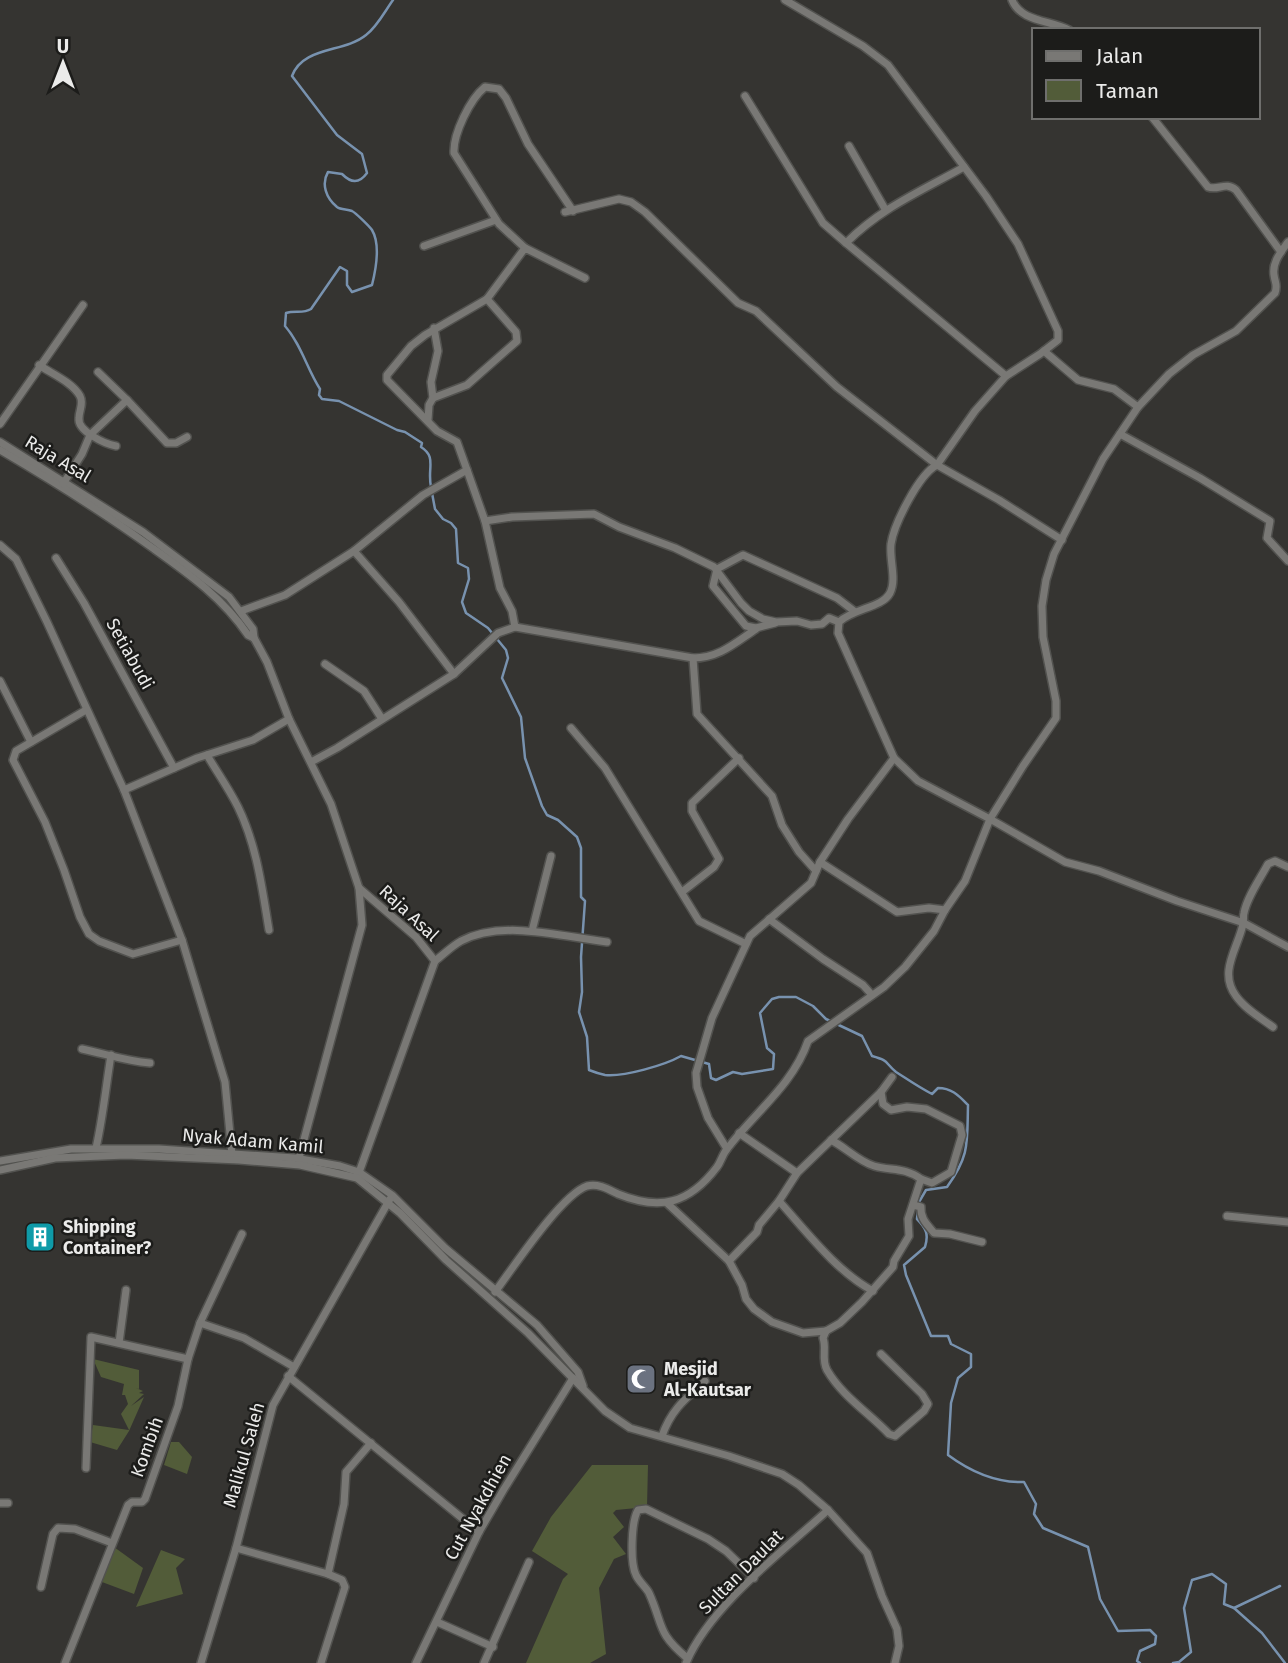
<svg xmlns="http://www.w3.org/2000/svg" width="1288" height="1663" font-family="'Fira Sans',sans-serif">
	<style>
		.green { fill: #525c39 }
		.lines { fill: none; stroke-linecap: round; stroke-linejoin: round }
		.stream { stroke: #7892af; stroke-width: 2.5 }
		.minor-casing { stroke: #52524f; stroke-width: 10 }
		.minor { stroke: #797875; stroke-width: 7 }
		.labels { text-anchor: middle; stroke-width: 5; stroke-linejoin: round; paint-order: stroke }
		.street-label { font-size: 18px; fill: #ebebea; stroke: #1c1c1a }
		.poi-label { font-size: 18px; font-weight: bold; fill: #ebebea; stroke: #1c1c1a; text-anchor: start }
	</style>
	<rect width="100%" height="100%" fill="#353431"/>
	<g class="green">
		<path d="M93,1359l46,11v19l-3,-1 7,3 -4,2 5,1 -13,12 13,-9 -15,34 -12,19 -27,-8 3,-17 36,5 -8,-16 7,-10 -3,-9h-3l2,-11 -23,-7z"/>
		<path d="M171,1442h8l13,15 -5,17 -23,-9z"/>
		<path d="M592,1465h56l-1,42 -31,3 -3,3 11,14 -11,10 13,17 -12,5 -15,29 7,66 -16,9h-64l37,-84 5,-5 -36,-23 19,-34z"/>
		<path d="M114,1547l29,21 -9,26 -32,-12z"/>
		<path d="M161,1550l24,9 -9,9 7,26 -47,13z"/>
	</g>
	<g class="lines">
		<g class="stream">
			<path d="M393,0c-8,11 -16,27 -27,35 -22,18 -63,11 -74,41l45,59 25,19 5,19c-8,11 -16,10 -25,1l-14,-2c-7,12 -2,26 9,35 4,3 10,2 15,4 4,2 18,16 20,19 9,15 4,39 0,55l-20,7 -5,-7v-14l-7,-4 -29,42c-8,5 -16,1 -25,4l-1,13c16,18 22,43 35,63l-1,6 3,4 17,2 58,29 8,2 17,11 -1,4c16,10 6,21 10,40"/>
			<path d="M432,493l3,16 8,10 8,4 5,6 2,34 10,5 1,11 -7,23 4,11 22,15 18,22 2,8 -6,20 19,39 4,41 17,48 5,9 11,5 19,17 4,11v49l4,4 -4,56 1,35 -3,20 8,25 2,33c5,2 11,4 16,5 19,2 60,-10 76,-19l28,8 2,14 5,2 17,-8 9,2 31,-5 1,-15 -7,-6 -7,-35 12,-14 7,-2h17l17,9 13,13 36,17 10,20c18,5 12,6 24,16 11,7 24,16 36,22l6,-6c14,0 21,8 30,17 -1,38 2,50 -21,82l-21,3 -7,12 -2,17c9,9 12,15 8,28l-21,18 2,10 25,61h17l3,8 20,10v13l-13,11 -7,25 -3,52c23,17 47,28 76,27l12,22 -2,10 9,14 45,19 12,52 18,32 32,-1 6,6 -1,8 -15,7 -3,10 3,2"/>
			<path d="M1234,1608l28,25 23,30"/>
			<path d="M1173,1663l6,-1 12,-10 -7,-44 8,-28 20,-6 14,10 -2,20 10,4 46,-22"/>
		</g>
		<g class="minor-casing">
			<g id="minor">
				<path d="M1012,0c9,22 38,20 57,30"/>
				<path d="M745,96l78,127 23,20"/>
				<path d="M1152,117l56,70c10,4 18,-6 28,3l45,62"/>
				<path d="M849,146l36,63"/>
				<path d="M964,167c-43,24 -83,41 -118,76l160,133"/>
				<path d="M565,212l54,-13 12,3 14,10 93,91 18,8 81,76 100,78 62,35 63,40"/>
				<path d="M1288,242c-7,10 -16,20 -14,33 1,8 4,10 1,18l-39,38 -43,24 -24,19 -31,33 -35,52 -49,95 -8,26 -4,26 1,31 13,64v17l-33,48 -33,53 75,43 34,9 78,30 67,22 44,24"/>
				<path d="M424,246l72,-26"/>
				<path d="M525,248l-26,-24 -45,-71c-1,-19 16,-54 31,-66l14,2 7,9 22,46 45,67"/>
				<path d="M1044,351l34,29 36,9 24,18"/>
				<path d="M39,365c13,9 33,17 41,31 4,8 -1,14 -1,22 -2,13 26,26 37,28"/>
				<path d="M98,372l29,28"/>
				<path d="M433,398l-2,-16 7,-31 -4,-23"/>
				<path d="M428,420l1,-15 4,-7 34,-13 50,-44 -1,-9 -29,-33"/>
				<path d="M0,424l83,-119"/>
				<path d="M1120,434l80,44 70,43 -3,17 21,23"/>
				<path d="M0,442l143,90 86,65 24,32 1,9 13,24 22,57 42,85 28,84 57,49 19,24 -78,217"/>
				<path d="M0,450c53,31 104,63 154,99 35,25 69,49 94,86l6,3"/>
				<path d="M467,470l-10,-28 -20,-11 -50,-51v-5l24,-29 14,-11 62,-36 38,-51 60,30"/>
				<path d="M63,484l19,-30 8,-19 37,-35 40,43h9l11,-6"/>
				<path d="M485,521l27,-4 82,-3 25,13 56,21 39,19 27,36 8,8 14,8 13,3 21,-1 14,4 11,-1 7,-6 10,4"/>
				<path d="M0,545l16,14 31,63 77,168 58,150 43,142 7,73"/>
				<path d="M354,551l45,51 55,72"/>
				<path d="M56,558l28,45 90,165"/>
				<path d="M241,611l44,-16 69,-44 69,-56 44,-25 18,51 15,67 12,23 3,16 -17,6 -44,41 -117,74 -26,14"/>
				<path d="M775,623l-19,5 -10,-2 -33,-40 4,-17 26,-14 94,43 17,13"/>
				<path d="M515,627l178,31c26,0 42,-15 63,-29"/>
				<path d="M693,658l4,56 75,82 10,29 17,27 17,19"/>
				<path d="M325,664l39,27 18,28"/>
				<path d="M0,681l31,61"/>
				<path d="M86,710l-70,41 -3,9 32,62 19,48 16,47 9,17 10,7 34,13 49,-14"/>
				<path d="M571,728l34,40 94,153 47,23"/>
				<path d="M207,755c10,17 22,34 31,52 19,39 24,81 31,123"/>
				<path d="M124,790l73,-32 56,-18 36,-21"/>
				<path d="M820,862l77,50 32,-4 16,2"/>
				<path d="M682,892l32,-25 5,-8 -27,-48v-8l47,-45"/>
				<path d="M769,919l54,40 40,26 9,10"/>
				<path d="M532,931l19,-75"/>
				<path d="M435,961c9,-7 17,-15 26,-20 42,-22 103,-4 146,1"/>
				<path d="M1273,1027c-12,-9 -28,-18 -37,-31 -18,-24 2,-48 7,-72 1,-4 0,-8 1,-11 3,-16 16,-34 24,-49l7,-3 13,6"/>
				<path d="M82,1049c24,5 43,12 68,14"/>
				<path d="M881,1092l2,12 8,6 16,-3 19,2 34,17 2,9 -11,37 -19,11 -11,-4"/>
				<path d="M739,1133l58,40"/>
				<path d="M96,1148c7,-31 10,-62 15,-93"/>
				<path d="M727,1149c27,-36 66,-64 81,-108l76,-54 21,-20 29,-36 11,-21 20,-29 25,-62 -72,-38 -24,-23"/>
				<path d="M299,1158l63,-233 -3,-37"/>
				<path d="M0,1161l71,-12h88l136,9 45,8 19,6 33,23 53,53 92,77 41,47 5,14"/>
				<path d="M0,1170l55,-12 71,-3 113,5 61,5 57,13 43,35 46,47 82,73 77,78 25,17 99,28 53,18 17,11 29,25 39,43 15,43 15,33 2,17 -4,17"/>
				<path d="M779,1201c27,30 58,71 94,90"/>
				<path d="M668,1204l61,57 13,24 4,14 8,10 18,13 31,11 23,-2 14,-8 22,-21 31,-35 1,-6 15,-25 -1,-17 13,-40c-16,-12 -30,-8 -47,-13 -16,-5 -29,-19 -43,-26"/>
				<path d="M913,1205l8,2c-1,12 7,18 13,26l16,1 32,8"/>
				<path d="M1227,1216l61,6"/>
				<path d="M729,1261l28,-29 2,-7 20,-24 18,-28 84,-81 11,-15"/>
				<path d="M495,1292c18,-24 66,-97 92,-106 11,-3 21,3 31,8 42,17 71,10 99,-27 4,-5 5,-12 10,-18l-19,-31 -11,-31 -1,-14 16,-55 38,-82 61,-53 9,-21 28,-43 46,-61 -56,-125 1,-11c15,-14 43,-14 51,-29 7,-14 -1,-34 1,-49 3,-20 28,-70 46,-79l38,-54 31,-35 34,-22 18,-14v-9l-40,-87 -32,-48 -98,-131 -25,-19 -78,-46"/>
				<path d="M200,1323l42,-89"/>
				<path d="M826,1331l-3,7c4,10 -2,21 4,32 15,26 42,43 62,64l6,2 29,-25 4,-7 -6,-10 -41,-40"/>
				<path d="M119,1343l7,-53"/>
				<path d="M288,1376l191,156"/>
				<path d="M662,1436c9,-26 23,-37 43,-55"/>
				<path d="M86,1468l5,-131 97,22"/>
				<path d="M0,1503h8"/>
				<path d="M236,1548l92,26 16,-70 2,-32 25,-29"/>
				<path d="M41,1587l12,-53 5,-6 17,1 37,14"/>
				<path d="M437,1622l56,25"/>
				<path d="M687,1658c-31,-26 -23,-32 -38,-65 -3,-6 -10,-11 -13,-18 -6,-12 -5,-53 2,-65l8,-1 62,30 18,12 28,27"/>
				<path d="M65,1663l63,-158 4,-3h10l3,-3 33,-93 10,-47 12,-36 44,15 50,29"/>
				<path d="M201,1663l35,-115 37,-143 117,-206"/>
				<path d="M321,1663l24,-76 -3,-7 -14,-6"/>
				<path d="M416,1663l63,-131 25,-43 69,-111"/>
				<path d="M484,1663l45,-101"/>
				<path d="M686,1663c24,-57 96,-111 142,-153"/>
			</g>
		</g>
		<use href="#minor" class="minor"/>
	</g>
	<defs>
		<g id="building-square" transform="scale(1.575)"><rect x="-9" y="-9" width="18" height="18" rx="4" fill="#0f9aa8" stroke="#1c1c1a"/><path d="M-4-6H4V6H1V3H-1V6H-4ZM-2.5-4.3h1.7v1.8h-1.7ZM.8-4.3h1.7v1.8H.8ZM-2.5-1h1.7V.8h-1.7ZM.8-1h1.7V.8H.8Z" fill="#fff"/></g>
		<g id="mosque-square" transform="scale(1.575)"><rect x="-9" y="-9" width="18" height="18" rx="4" fill="#6b7280" stroke="#1c1c1a"/><path d="M3.5-4.9A6 6 0 1 0 3.5 4.9A5 5 0 1 1 3.5-4.9Z" fill="#fff"/></g>
	</defs>
	<g fill-rule="evenodd">
		<use href="#building-square" x="40" y="1237"/>
		<use href="#mosque-square" x="641" y="1379"/>
	</g>
	<g class="labels">
		<g class="street-label">
			<text transform="translate(58 459) rotate(31)" y="6">Raja Asal</text>
			<text transform="translate(130 654) rotate(61)" y="6">Setiabudi</text>
			<text transform="translate(409 913) rotate(43)" y="6">Raja Asal</text>
			<text transform="translate(253 1141) rotate(5)" y="6">Nyak Adam Kamil</text>
			<text transform="translate(147 1447) rotate(-70)" y="6">Kombih</text>
			<text transform="translate(244 1455) rotate(-74)" y="6">Malikul Saleh</text>
			<text transform="translate(478 1507) rotate(-61)" y="6">Cut Nyakdhien</text>
			<text transform="translate(741 1572) rotate(-45)" y="6">Sultan Daulat</text>
		</g>
		<g class="poi-label">
			<text x="63" y="1233">Shipping<tspan x="63" dy="21">Container?</tspan></text>
			<text x="664" y="1375">Mesjid<tspan x="664" dy="21">Al-Kautsar</tspan></text>
		</g>
	</g>
	<rect x="1032" y="28" width="228" height="91" fill="#1c1c1a" stroke="#6f6f6d" stroke-width="2"/>
	<rect x="1046" y="51" width="35" height="10" fill="#797875" stroke="#6f6f6d" stroke-width="2"/>
	<text x="1096" y="63" font-size="21" fill="#ebebea">Jalan</text>
	<rect x="1046" y="80" width="35" height="21" fill="#525c39" stroke="#6f6f6d" stroke-width="2"/>
	<text x="1096" y="98" font-size="21" fill="#ebebea">Taman</text>
	<g transform="translate(63 63)" stroke="#1c1c1a" stroke-width="5" paint-order="stroke">
	<path d="M0-5L12 26L0 18L-12 26Z" fill="#ebebea"/>
	<text y="-10" font-size="19" font-weight="bold" text-anchor="middle" fill="#ebebea">U</text>
	</g>
</svg>
